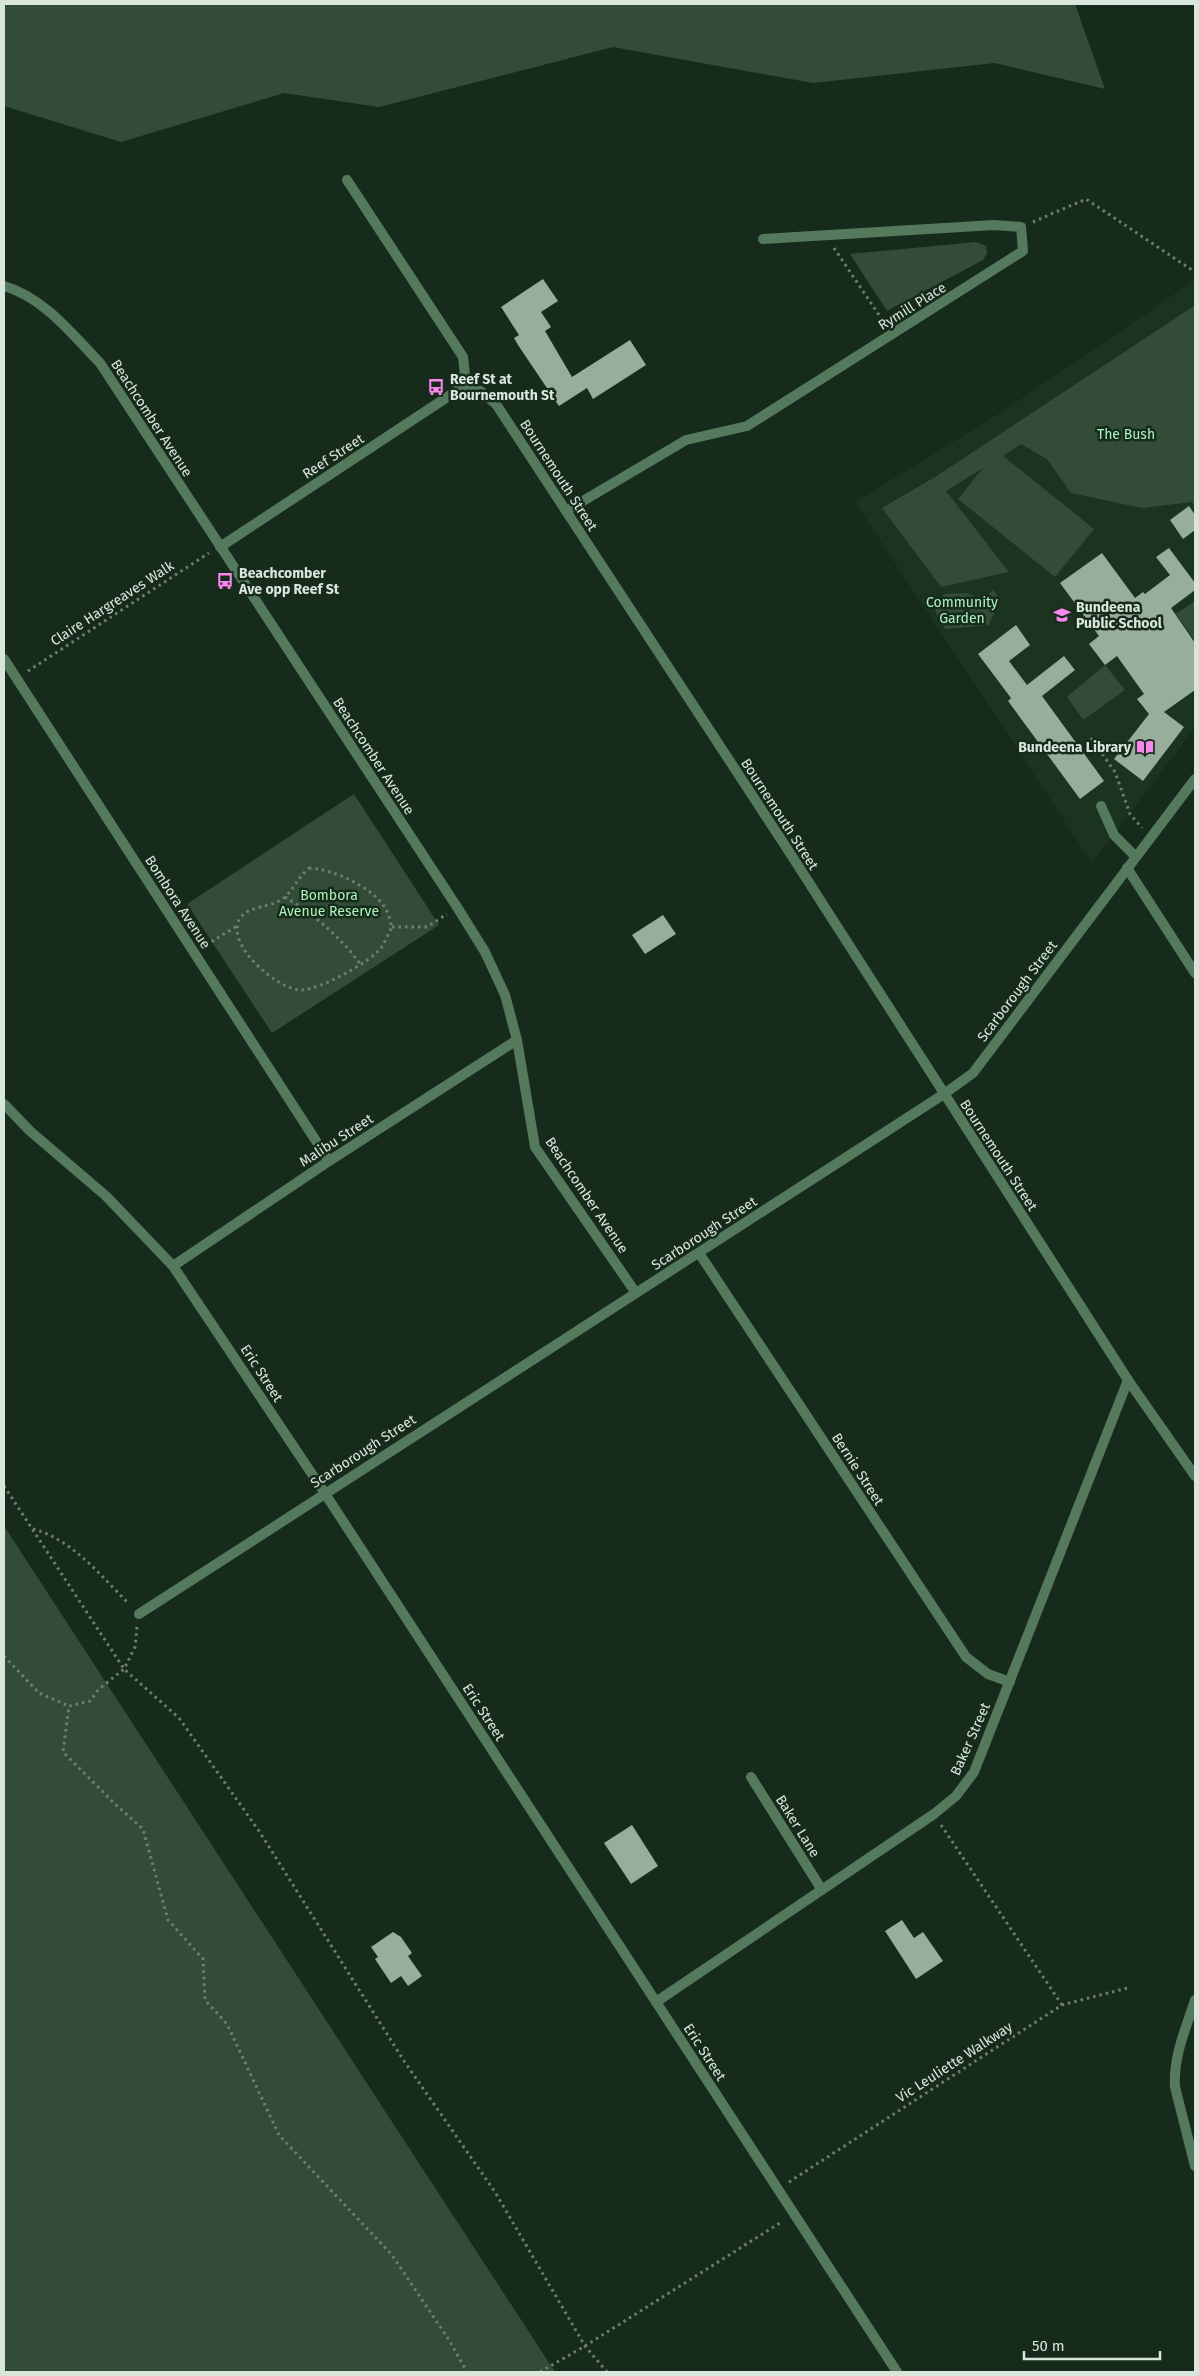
<svg xmlns="http://www.w3.org/2000/svg" width="1199" height="2376" font-family="'Fira Sans',sans-serif">
	<style>
		.built { fill: #1a3420 }
		.green { fill: #334c38 }
		.building { fill: #96ae9a }
		.lines { fill: none; stroke-linecap: round; stroke-linejoin: round }
		.path { stroke: #6e7f72; stroke-width: 3; stroke-dasharray: 2.5 4; stroke-linecap: butt }
		.service { stroke: #54795c; stroke-width: 10 }
		.minor { stroke: #54795c; stroke-width: 10 }
		.labels { text-anchor: middle; stroke-width: 5; stroke-linejoin: round; paint-order: stroke }
		.street-label { font-size: 14px; fill: #d9e6dc; stroke: #172b1c }
		.poi-label { font-size: 14px; font-weight: bold; fill: #d9e6dc; stroke: #172b1c; text-anchor: start }
		.park-label { font-size: 14px; fill: #abf3bb; stroke: #172b1c }
	</style>
	<rect width="100%" height="100%" fill="#172b1c"/>
	<path class="built" d="M1195,280v448l-103,135 -237,-361 150,-92z"/>
	<g class="green">
		<path d="M4,4h1071l30,85 -110,-26 -182,20 -200,-36 -234,60 -95,-14 -163,49 -117,-36z"/>
		<path d="M976,242l10,4 1,7 -4,7 -96,51 -37,-57z"/>
		<path d="M1194,306l1,200 -3,-4 -50,6 -71,-15 -24,-34 -26,-15 -18,12 91,73 -39,48 -97,-78 25,-31 -37,23 63,81 -68,15 -59,-79 53,-31z"/>
		<path d="M993,590l7,9 -11,26 -44,4 -10,-18 9,-17 22,-1 17,6z"/>
		<path d="M1195,601v40l-19,-27z"/>
		<path d="M1105,665l20,25 -42,30 -16,-23z"/>
		<path d="M354,794l85,131 -167,108 -85,-129z"/>
		<path d="M4,1526l551,846h-551z"/>
	</g>
	<g class="building">
		<path d="M543,279l15,22 -17,11 10,15 -6,4 27,46 58,-37 16,25 -53,34 -6,-11 -28,18 -41,-61 -4,-7 5,-3 -18,-28z"/>
		<path d="M1189,506l6,9v15l-12,9 -13,-19z"/>
		<path d="M1169,548l26,35v7l-24,18 24,35v47l-31,22 20,15 -41,54 -29,-22 35,-45 -12,-15 7,-5 -27,-38 -12,9 -16,-21 10,-8 -39,-53 42,-30 33,45 8,-6 2,2 25,-19 -14,-18z"/>
		<path d="M1016,625l14,20 -21,16 18,24 37,-29 11,14 -33,26 62,85 -24,18 -72,-98 3,-3 -33,-44z"/>
		<path d="M663,915l13,19 -31,20 -13,-19z"/>
		<path d="M632,1825l26,41 -27,18 -27,-41z"/>
		<path d="M902,1920l12,18 9,-6 20,29 -27,18 -31,-48z"/>
		<path d="M393,1932l8,5 11,16 -4,3 14,20 -14,10 -7,-10 -10,7 -16,-24 3,-2 -7,-10z"/>
	</g>
	<g class="lines">
		<g class="path">
			<path d="M1033,222l53,-23 109,73"/>
			<path d="M834,248l51,76"/>
			<path d="M28,671l181,-118"/>
			<path d="M1091,738l24,34 15,42 12,14"/>
			<path d="M309,868c23,1 61,18 75,38 4,6 6,14 8,21 -4,7 -7,15 -11,21 -11,14 -61,42 -80,42 -24,0 -79,-48 -60,-73 9,-12 32,-9 44,-20 9,-9 12,-18 24,-29z"/>
			<path d="M285,897c28,17 56,40 75,67"/>
			<path d="M392,927h35l20,-13"/>
			<path d="M206,945l31,-19"/>
			<path d="M4,1486l120,183 55,49 80,113 145,230 91,131 90,154 22,26"/>
			<path d="M33,1529c39,10 69,48 96,75"/>
			<path d="M137,1627l-2,20 -11,22 -25,20 -9,12 -21,5 -6,46 52,52 28,25 25,91 35,39 2,41 22,24 52,111 113,120 57,85 18,32"/>
			<path d="M4,1656l35,37 30,13"/>
			<path d="M941,1825l121,180"/>
			<path d="M789,2182l273,-177 69,-18"/>
			<path d="M540,2372l45,-26 198,-125"/>
		</g>
		<g class="service">
			<path d="M1101,806l13,29 21,21"/>
			<path d="M751,1777l71,113"/>
		</g>
		<g class="minor">
			<path d="M347,180l116,177 2,18 -4,13"/>
			<path d="M4,286c39,11 68,48 96,77l357,544 28,45 20,43 12,45 18,107 101,146"/>
			<path d="M461,388l19,3 16,13 292,446 340,530 67,96"/>
			<path d="M566,511l120,-71 61,-14 276,-175 -2,-24 -27,-2 -231,14"/>
			<path d="M220,547l241,-159"/>
			<path d="M4,659l325,502"/>
			<path d="M1127,868l68,105"/>
			<path d="M4,1104l26,27 76,65 67,70 151,226 573,880"/>
			<path d="M699,1253l267,404 22,17 22,8"/>
			<path d="M173,1266l156,-105 188,-121"/>
			<path d="M139,1614c267,-175 537,-346 805,-520l29,-21 222,-294"/>
			<path d="M1195,2000c-9,28 -22,57 -20,87l20,79"/>
			<path d="M656,2002l278,-188 22,-18 18,-24 154,-392"/>
		</g>
	</g>
	<defs>
		<g id="bus-bare" transform="scale(1.35)"><path d="M-5-6H5V4H4V6H2V4H-2V6H-4V4H-5ZM-3.5-4V0h7V-4ZM-3.5 1.2v1.5H-2V1.2ZM2 1.2v1.5H3.5V1.2Z" fill="#f688ec" stroke="#172b1c" stroke-width="2.5" paint-order="stroke"/></g>
		<g id="school-bare" transform="scale(1.35)"><path d="M0-5L7-2L0 1L-7-2ZM-4 1L0 2.5L4 1V4Q0 6-4 4Z" fill="#f688ec" stroke="#172b1c" stroke-width="2.5" paint-order="stroke"/></g>
		<g id="library-bare" transform="scale(1.35)"><path d="M-6-4Q-3-5.5-.7-3.5V5Q-3 3-6 4ZM6-4Q3-5.5 .7-3.5V5Q3 3 6 4Z" fill="#f688ec" stroke="#172b1c" stroke-width="2.5" paint-order="stroke"/></g>
	</defs>
	<g fill-rule="evenodd">
		<use href="#bus-bare" x="436" y="387"/>
		<use href="#bus-bare" x="225" y="581"/>
		<use href="#school-bare" x="1062" y="615"/>
		<use href="#library-bare" x="1145" y="747"/>
	</g>
	<g class="labels">
		<g class="street-label">
			<text transform="translate(912 306) rotate(-32)" y="5">Rymill Place</text>
			<text transform="translate(152 418) rotate(57)" y="5">Beachcomber Avenue</text>
			<text transform="translate(333 456) rotate(-33)" y="5">Reef Street</text>
			<text transform="translate(559 475) rotate(57)" y="5">Bournemouth Street</text>
			<text transform="translate(112 603) rotate(-33)" y="5">Claire Hargreaves Walk</text>
			<text transform="translate(374 756) rotate(57)" y="5">Beachcomber Avenue</text>
			<text transform="translate(780 814) rotate(57)" y="5">Bournemouth Street</text>
			<text transform="translate(178 902) rotate(57)" y="5">Bombora Avenue</text>
			<text transform="translate(1017 991) rotate(-53)" y="5">Scarborough Street</text>
			<text transform="translate(336 1140) rotate(-33)" y="5">Malibu Street</text>
			<text transform="translate(999 1155) rotate(57)" y="5">Bournemouth Street</text>
			<text transform="translate(587 1195) rotate(56)" y="5">Beachcomber Avenue</text>
			<text transform="translate(704 1233) rotate(-33)" y="5">Scarborough Street</text>
			<text transform="translate(262 1373) rotate(57)" y="5">Eric Street</text>
			<text transform="translate(363 1451) rotate(-33)" y="5">Scarborough Street</text>
			<text transform="translate(858 1469) rotate(57)" y="5">Bernie Street</text>
			<text transform="translate(484 1712) rotate(57)" y="5">Eric Street</text>
			<text transform="translate(970 1739) rotate(-66)" y="5">Baker Street</text>
			<text transform="translate(798 1826) rotate(58)" y="5">Baker Lane</text>
			<text transform="translate(705 2052) rotate(57)" y="5">Eric Street</text>
			<text transform="translate(954 2062) rotate(-33)" y="5">Vic Leuliette Walkway</text>
		</g>
		<g class="poi-label">
			<text x="450" y="384">Reef St at<tspan x="450" dy="16">Bournemouth St</tspan></text>
			<text x="239" y="578">Beachcomber<tspan x="239" dy="16">Ave opp Reef St</tspan></text>
			<text x="1076" y="612">Bundeena<tspan x="1076" dy="16">Public School</tspan></text>
			<text x="1131" y="752" text-anchor="end">Bundeena Library</text>
		</g>
		<g class="park-label">
			<text x="1126" y="439">The Bush</text>
			<text x="962" y="607">Community<tspan x="962" dy="16">Garden</tspan></text>
			<text x="329" y="900">Bombora<tspan x="329" dy="16">Avenue Reserve</tspan></text>
		</g>
	</g>
	<rect width="1199" height="2376" fill="none" stroke="#d9e6dc" stroke-width="10"/>
	<path d="M1024 2351v8h136v-8" fill="none" stroke="#d9e6dc" stroke-width="2.5"/>
	<text x="1032" y="2351" font-size="15" fill="#d9e6dc" stroke="#172b1c" stroke-width="4" paint-order="stroke">50 m</text>
</svg>
